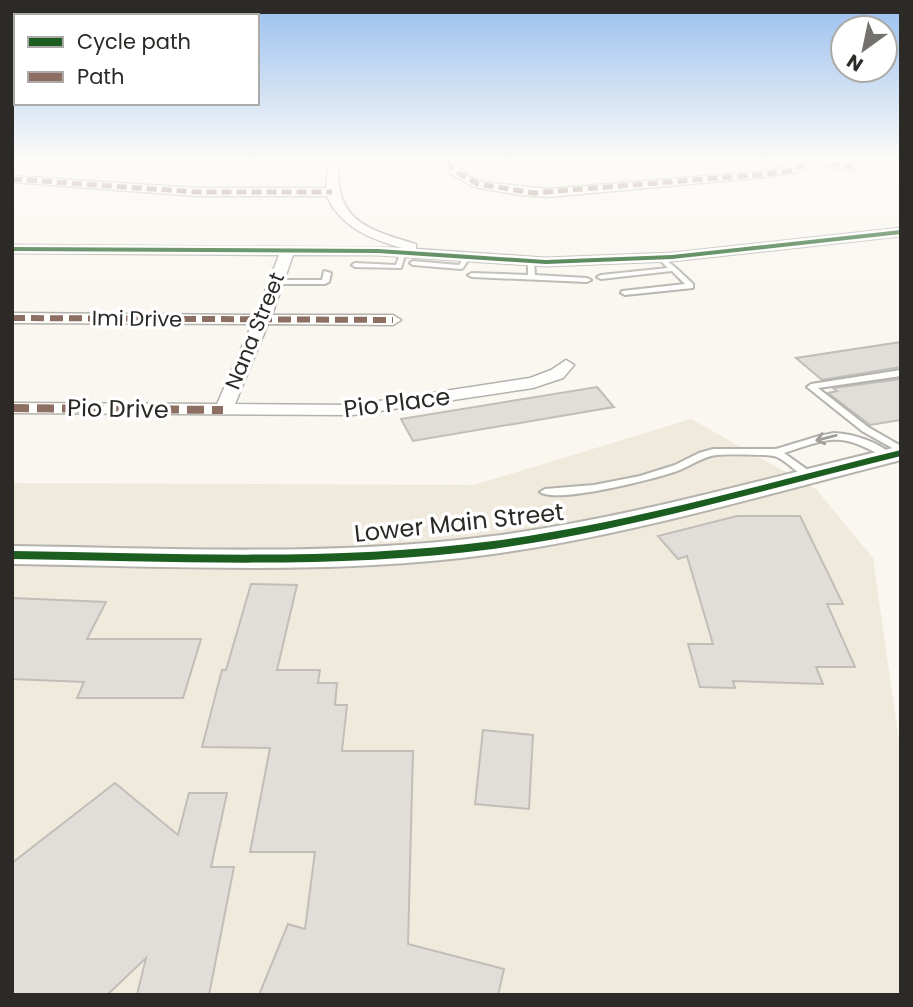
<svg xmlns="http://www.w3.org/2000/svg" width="913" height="1007" font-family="Poppins,sans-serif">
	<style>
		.built { fill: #f0eadc }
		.building { fill: #e1ded9; stroke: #c1beb9; stroke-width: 2 }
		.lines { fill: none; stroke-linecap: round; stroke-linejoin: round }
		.service-casing { stroke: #b4b2ad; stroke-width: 4 }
		.minor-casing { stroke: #b4b2ad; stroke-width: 3 }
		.tertiary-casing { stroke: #b4b2ad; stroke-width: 4 }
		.service { fill: #fefefd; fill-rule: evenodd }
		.minor { fill: #fefefd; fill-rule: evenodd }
		.tertiary { fill: #fefefd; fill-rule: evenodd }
		.quiet-far2 { stroke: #8d6e63; stroke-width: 5; stroke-dasharray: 10 5; stroke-linecap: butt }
		.quiet-far1 { stroke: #8d6e63; stroke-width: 6; stroke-dasharray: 13 6; stroke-linecap: butt }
		.quiet { stroke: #8d6e63; stroke-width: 8; stroke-dasharray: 17 8; stroke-linecap: butt }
		.cycleway-casing { stroke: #fff; stroke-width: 5 }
		.cycleway { fill: #1b5e20; fill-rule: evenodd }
		.oneway { stroke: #a09f9c }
		.labels { text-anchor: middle; stroke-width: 7; stroke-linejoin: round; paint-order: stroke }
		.far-street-label { font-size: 21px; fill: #2c2a26; stroke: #fff }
		.street-label { font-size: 24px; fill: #2c2a26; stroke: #fff }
	</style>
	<rect width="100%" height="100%" fill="#faf7f0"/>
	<path class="built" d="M691,419l125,70 57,69 28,199v238h-889v-512l462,2z"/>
	<g class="building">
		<path d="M901,342v25l-79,13 -26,-22z"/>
		<path d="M901,379v41l-31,5 -42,-32 9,-2 -4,-3z"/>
		<path d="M597,387l17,20 -201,34 -12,-22z"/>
		<path d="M737,516h63l43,88h-16l28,63h-39l7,17 -90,-3 2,7 -35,-1 -12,-43h25l-26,-88 -9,3 -20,-23z"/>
		<path d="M251,584l46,1 -20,85h43l-2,13h19l-2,22h12l-5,46h71l-5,193 96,25 -6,26h-239l29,-71 17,5 10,-77h-65l20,-104 -68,-1 20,-77h4z"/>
		<path d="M12,598l94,4 -19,37h114l-18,59h-106l7,-16 -72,-3z"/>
		<path d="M483,730l50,5 -4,74 -54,-5z"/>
		<path d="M115,783l63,52 11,-42h38l-16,74h23l-25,128h-72l9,-37 -39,37h-95v-132z"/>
	</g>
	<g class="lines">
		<g class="service-casing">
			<g id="service">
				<path d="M401,251l5,1 -5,16 -46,-1 -3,-2 3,-2 41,2z"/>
				<path d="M465,256l5,1 -7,11 -2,1 -48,-4 -3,-2 3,-2 46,4z"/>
				<path d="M661,256l15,12 17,16v4l-68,7 -4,-2 1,-2 63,-7 -13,-13 -71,8 -4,-2 4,-2 67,-7 -10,-10z"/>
				<path d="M531,260l3,2 1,13 52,3 4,2 -4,2 -115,-5 -4,-2 4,-2 56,2v-13z"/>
				<path d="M324,271l7,2 -2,9 -4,2h-49l-4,-2 4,-2h46z"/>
				<path d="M901,370v6l-83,12 50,39 33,19v7l-39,-22 -55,-44 4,-3z"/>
				<path d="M834,433c21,1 44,9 60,23l-5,3 -3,-1c-47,-26 -53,-21 -102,-5l28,20 1,2 -1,2 -4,1c-12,-5 -20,-16 -31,-21 -5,-3 -52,-3 -60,-2 -14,1 -26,11 -40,16 -22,8 -120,33 -137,21l5,-3 49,-4 46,-9 35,-11 24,-12 14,-4h63l43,-13z"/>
			</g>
		</g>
		<g class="minor-casing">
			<g id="minor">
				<path d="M329,161h10c-5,59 26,68 77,83v5l130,9 126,-5 229,-25v8l-229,25 -126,5 -168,-11h-85l-21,60h121l8,5 -8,5 -125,-1 -33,80 118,1 177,-27 21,-8 15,-10 8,5 -11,13 -30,10 -180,27 -341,-2v-10l205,1 35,-80 -240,-1v-10l244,2 23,-60 -267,-2v-8l390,3c-31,-9 -62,-21 -75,-52h-131l-184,-14v-6l184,12h130z"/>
				<path d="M442,161h11l16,16 13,5 65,7 220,-18c27,-4 65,-21 91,-4l-6,3 -39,-6 -16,8 -30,5 -220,20 -26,-2 -47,-8 -23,-13z"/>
			</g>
		</g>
		<g class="tertiary-casing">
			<path id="tertiary" d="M901,446v14c-135,34 -270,75 -408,94 -159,22 -321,12 -481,10v-18c160,2 322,11 481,-10 138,-18 273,-58 408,-90z"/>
		</g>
		<use href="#service" class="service"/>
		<use href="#minor" class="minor"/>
		<use href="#tertiary" class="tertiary"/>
		<g class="quiet-far2">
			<path d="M447,161l8,10 23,13 56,9 233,-19 26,-4 17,-9"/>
			<path d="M815,161l37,6"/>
			<path d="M12,179l184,13h136"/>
		</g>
		<path class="quiet-far1" d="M12,318l381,2"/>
		<path class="quiet" d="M12,408l211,2"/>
		<g class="cycleway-casing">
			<g id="cycleway">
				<path d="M901,230v4l-229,25 -126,5 -168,-11 -366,-2v-4l366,2 168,11 126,-5z"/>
				<path d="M901,450v6c-135,33 -270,74 -408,93 -159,21 -321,12 -481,10v-8c160,2 322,11 481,-10 138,-18 273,-58 408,-91z"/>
			</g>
		</g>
		<use href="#cycleway" class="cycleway"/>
	</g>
	<defs><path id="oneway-shaft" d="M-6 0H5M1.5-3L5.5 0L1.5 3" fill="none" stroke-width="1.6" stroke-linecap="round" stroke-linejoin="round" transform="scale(1.75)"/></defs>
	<use class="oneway" href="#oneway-shaft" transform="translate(826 438) rotate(166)"/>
	<linearGradient id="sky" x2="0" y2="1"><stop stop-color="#98bfee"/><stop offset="0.53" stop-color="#fdfbf8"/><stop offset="1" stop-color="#fdfbf8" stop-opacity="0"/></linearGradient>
	<rect width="913" height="302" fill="url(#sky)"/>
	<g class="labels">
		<g class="far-street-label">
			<text transform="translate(137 319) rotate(1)" y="7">Imi Drive</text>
			<text transform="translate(255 331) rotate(-68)" y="7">Nana Street</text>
		</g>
		<g class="street-label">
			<text transform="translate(397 403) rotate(-7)" y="8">Pio Place</text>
			<text transform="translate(118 409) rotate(1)" y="8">Pio Drive</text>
			<text transform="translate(459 523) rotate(-6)" y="8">Lower Main Street</text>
		</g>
	</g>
	<rect width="913" height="1007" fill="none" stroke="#2c2a26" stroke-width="28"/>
	<rect x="14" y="14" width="245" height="91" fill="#ffffff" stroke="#abaaa8" stroke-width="2"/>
	<rect x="28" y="37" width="35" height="10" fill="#1b5e20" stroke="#abaaa8" stroke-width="2"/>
	<text x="77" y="49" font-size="21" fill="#2c2a26">Cycle path</text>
	<rect x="28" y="72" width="35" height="10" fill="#8d6e63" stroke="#abaaa8" stroke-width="2"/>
	<text x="77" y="84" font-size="21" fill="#2c2a26">Path</text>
	<g transform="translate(864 49) rotate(213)"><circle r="33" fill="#ffffff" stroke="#abaaa8" stroke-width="2"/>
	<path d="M0-5L12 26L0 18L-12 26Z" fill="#74726d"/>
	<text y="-10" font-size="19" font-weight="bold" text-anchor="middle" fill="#2c2a26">N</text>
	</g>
</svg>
